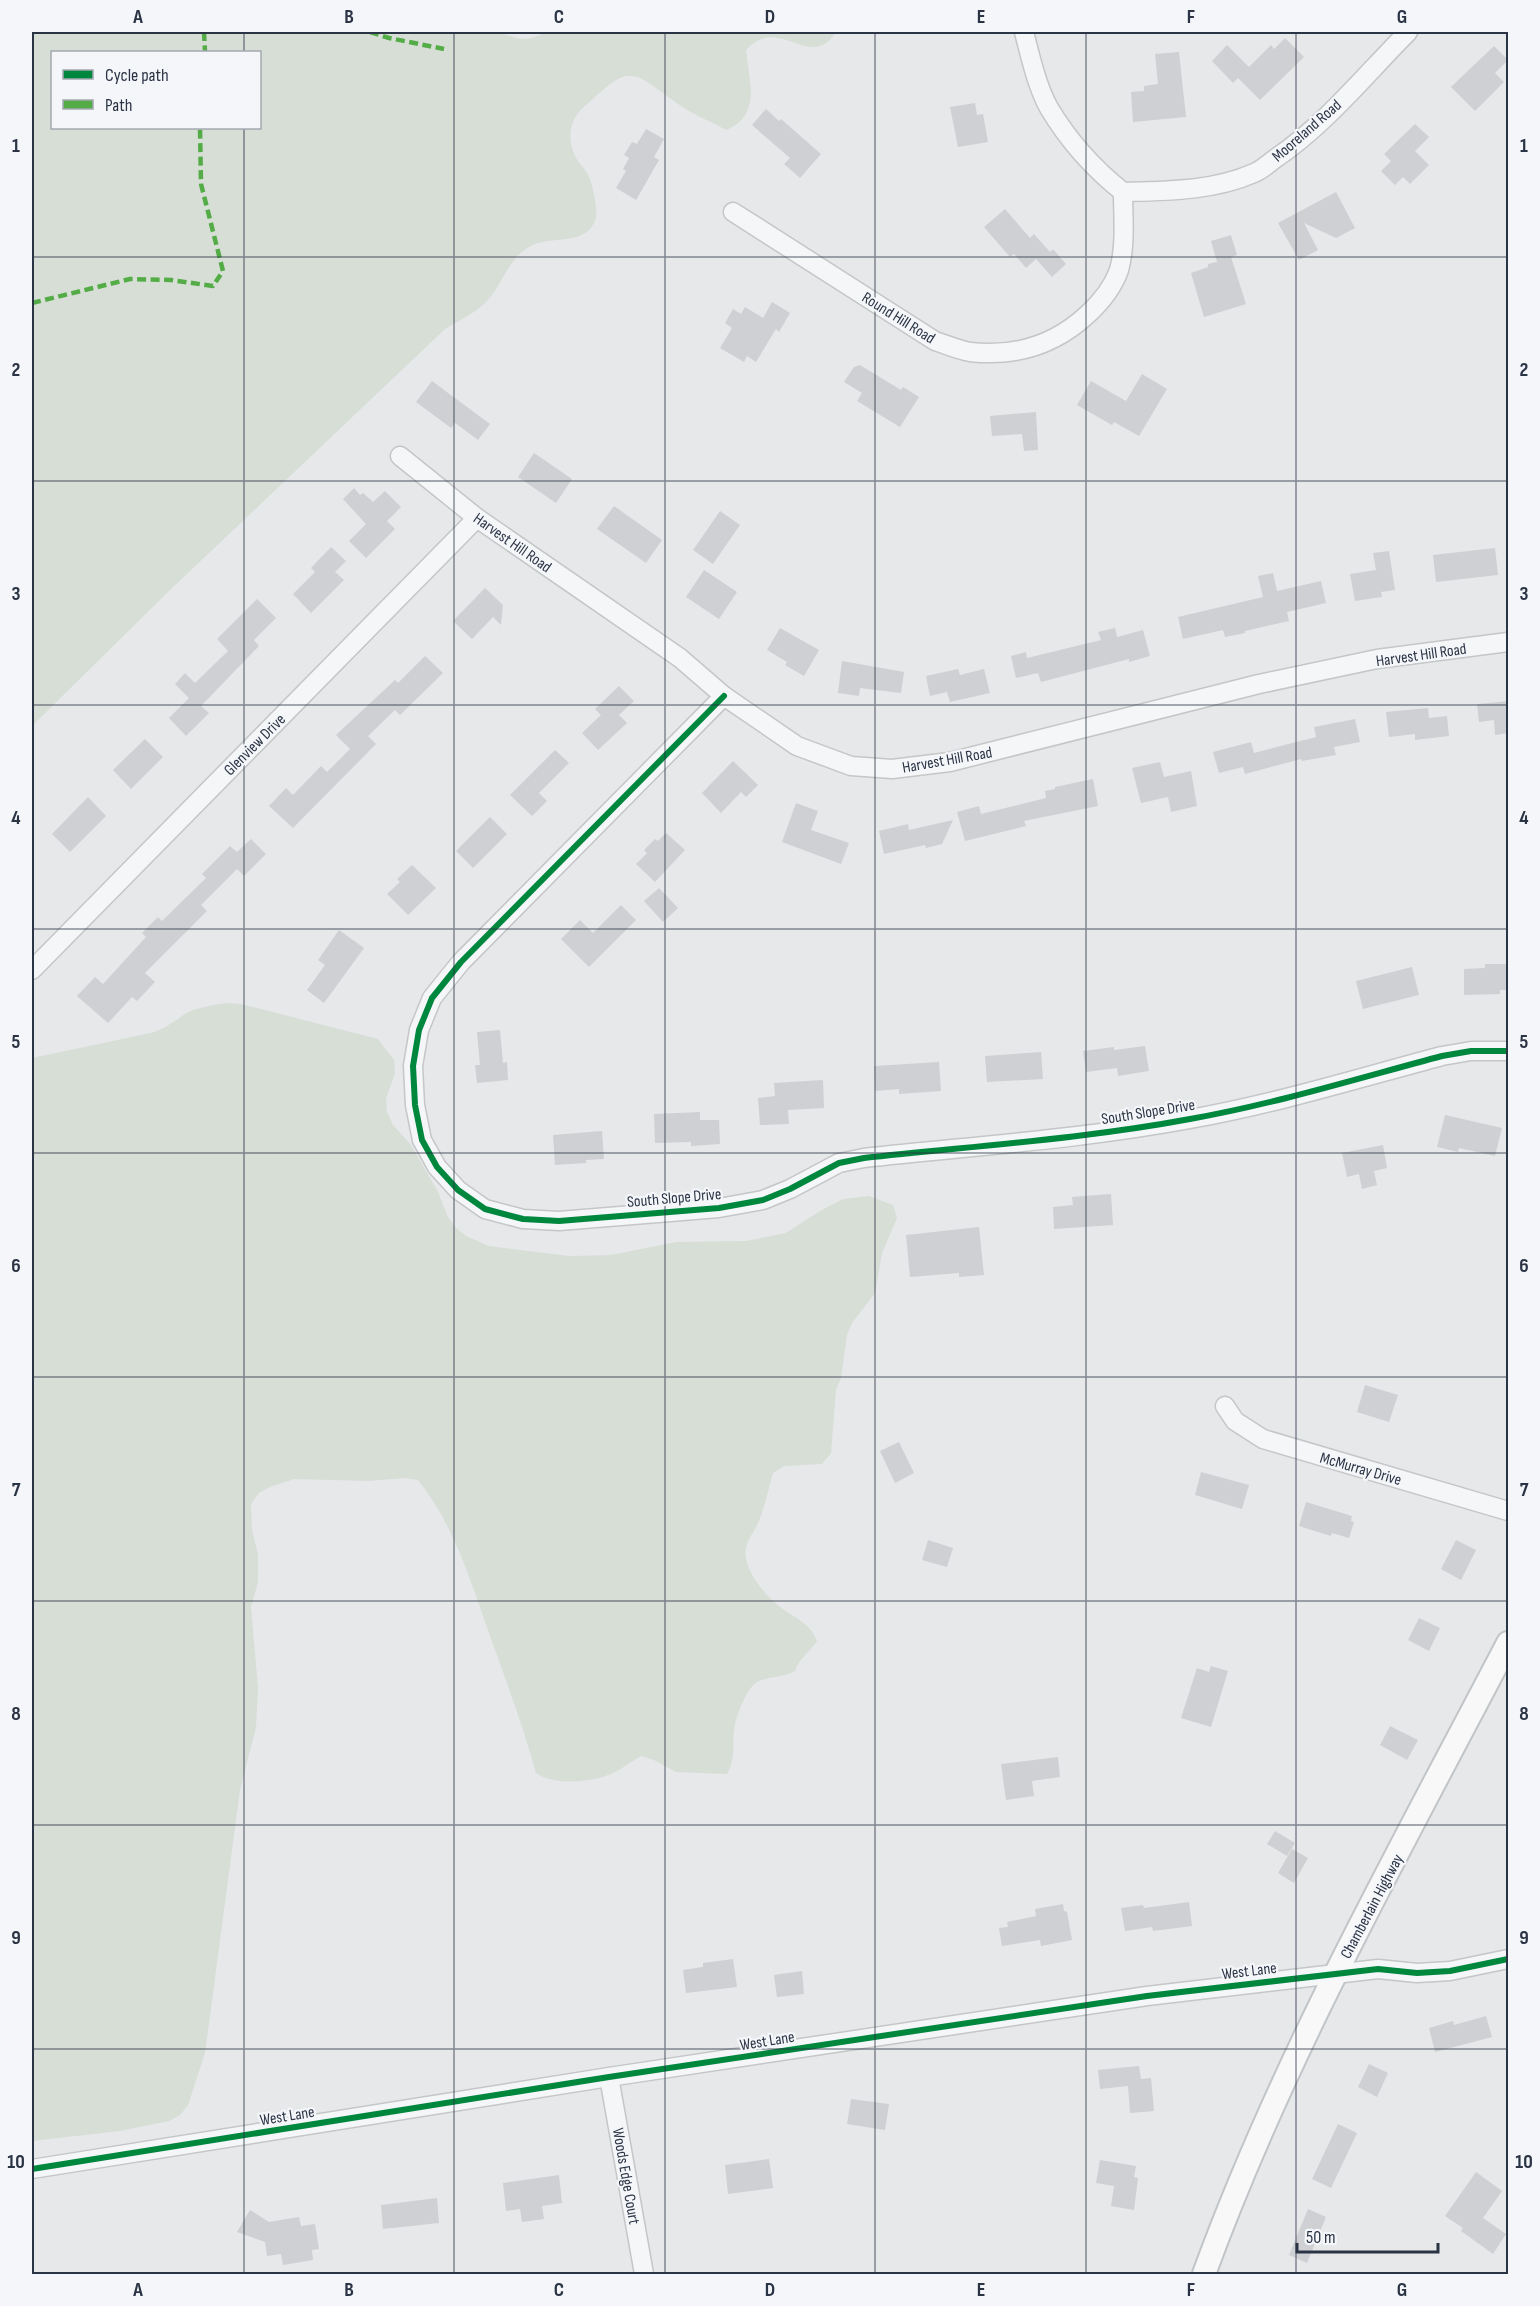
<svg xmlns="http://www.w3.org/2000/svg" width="1540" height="2306" font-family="'Sofia Sans Condensed',sans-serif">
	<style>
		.green { fill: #d6ded6; fill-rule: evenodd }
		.building { fill: #ced0d3 }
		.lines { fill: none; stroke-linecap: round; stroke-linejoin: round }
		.minor-casing { stroke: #c4c6c8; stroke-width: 21 }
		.major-casing { stroke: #c2c5c8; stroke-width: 26 }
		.minor { stroke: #f5f6f7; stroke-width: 18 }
		.major { stroke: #f8f8f8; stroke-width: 22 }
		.quiet { stroke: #54ac47; stroke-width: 4.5; stroke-dasharray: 9 4.5; stroke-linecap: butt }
		.cycleway-casing { stroke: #f4f6f9; stroke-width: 10 }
		.cycleway { stroke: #00873e; stroke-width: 6 }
		.grid { fill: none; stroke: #2b3445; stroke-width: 1.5; stroke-opacity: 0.55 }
		.labels { text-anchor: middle; stroke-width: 4.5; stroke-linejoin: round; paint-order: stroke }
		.street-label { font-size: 16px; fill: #2b3445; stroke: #f4f6f9 }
		.neatline { fill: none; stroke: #2b3445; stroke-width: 2 }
		.grid-label { font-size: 20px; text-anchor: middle; font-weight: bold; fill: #2b3445 }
	</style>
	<rect width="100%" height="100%" fill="#e6e8ea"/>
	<g class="green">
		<path d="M32,32h467c20,7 27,11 46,0h291c-26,41 -57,-19 -90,18 3,32 16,65 -20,80 -12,-7 -25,-12 -37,-19 -17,-10 -32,-24 -49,-33 -4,-2 -10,-2 -14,-2 -14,3 -29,20 -40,29 -16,13 -19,30 -12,49 4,9 12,15 15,23 4,7 9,34 7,41 -9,29 -43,17 -63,27 -26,11 -30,42 -49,59 -11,10 -26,17 -39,25l-275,261 -138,136zM52,52h208v76h-208z"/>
		<path d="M228,1003l13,1 137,35 16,21 1,13 -9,26 1,13 6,13 18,20 27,47 10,25 8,11 10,8 23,10 80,10 42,-1 65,-13 70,-1 40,-8 34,-22 23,-12 26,-3 24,9 4,13 -15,35 -7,40 -23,30 -5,12 -6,43 -5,12 -5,63 -9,11 -38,2 -11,7c-5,17 -8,34 -15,50 -3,7 -8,13 -11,21 -8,21 17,51 33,63 15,11 30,16 37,34 -8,12 -17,16 -22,30 -13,7 -24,5 -36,10 -11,4 -21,31 -24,43 -4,19 2,32 -8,50l-51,-2 -22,-12 -13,-4c-11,6 -21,15 -33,19 -20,8 -55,10 -72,-2 -13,-47 -30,-93 -47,-140 -19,-54 -35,-108 -71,-153l-13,-2 -37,3 -74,-2 -24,8 -11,6 -8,11 1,26 6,25v27l-7,25 7,81 -2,39 -16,63 -35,263 -17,52 -8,10 -11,6 -49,10 -88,10v-1083l119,-25c14,-4 22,-11 34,-19 13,-7 28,-9 43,-11z"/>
	</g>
	<g class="building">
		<path d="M1285,38l19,19 -44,43 -22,-22 -5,5 -21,-22 15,-16 22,22 22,-22 3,4z"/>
		<path d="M1494,46l14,14 -13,13 9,9 -29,29 -24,-24z"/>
		<path d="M1179,52l7,65 -53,5 -2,-30 13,-1v-5l14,-2 -3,-30z"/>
		<path d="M975,103l2,12 6,-1 5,28 -30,5 -8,-40z"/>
		<path d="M766,109l13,12 2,-2 40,35 -21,24 -16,-14 6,-6 -38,-33z"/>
		<path d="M1415,124l14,13 -14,14 14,14 -19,19 -7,-7 -8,8 -14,-14 10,-10 -7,-7z"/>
		<path d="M646,129l18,10 -10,18 5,3 -23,40 -20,-12 10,-17 -3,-2 6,-11 -5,-3 8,-13 5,2z"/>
		<path d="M1336,192l19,36 -19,10 -32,-15 14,27 -19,10 -21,-37z"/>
		<path d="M1005,209l25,29 4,-4 16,18 3,-3 13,15 -14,13 -16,-18 -10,9 -12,-14 -4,3 -26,-30z"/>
		<path d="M1231,235l6,20 -6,2 15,47 -42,13 -13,-44 17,-6v-3l9,-2 -6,-21z"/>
		<path d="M772,302l18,11 -11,19 -3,-3 -20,33 -9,-6 -3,6 -24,-14 12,-20 -7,-5 8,-14 8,5 4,-7 18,11z"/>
		<path d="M860,365l41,25 2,-3 16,10 -19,30 -43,-26 5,-8 -18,-11 10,-15z"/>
		<path d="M1142,374l25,15 -28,47 -25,-14 -2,3 -35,-20 14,-24 35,20z"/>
		<path d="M432,381l58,43 -12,16 -23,-17 -4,5 -35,-26z"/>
		<path d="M1036,412l2,38 -14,1 -2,-17 -30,2 -2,-20z"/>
		<path d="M534,453l38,26 -16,24 -38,-26z"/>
		<path d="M354,488l6,7 3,-2 10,9 12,-11 16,16 -14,14 8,8 -29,29 -17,-17 17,-17 -23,-25z"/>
		<path d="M614,506l48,34 -16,23 -49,-34z"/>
		<path d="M720,511l20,14 -27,39 -20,-14z"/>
		<path d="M331,547l15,14 -11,11 9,8 -33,33 -18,-19 22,-22 -4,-4z"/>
		<path d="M1495,548l3,27 -62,7 -3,-27z"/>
		<path d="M1389,551l6,39 -14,2 1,5 -27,4 -5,-27 26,-4 -3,-17z"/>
		<path d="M704,570l33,22 -18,27 -33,-22z"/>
		<path d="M1273,573l4,18 44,-10 5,22 -39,9 2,9 -44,10v2l-20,4 -2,-7 -40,9 -5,-22 85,-20 -5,-21z"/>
		<path d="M485,588l18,17 -2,20 -8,-8 -21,22 -19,-18z"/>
		<path d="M257,599l19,19 -22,22 5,6 -58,60 8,7 -23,23 -17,-18 20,-20 -14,-14 10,-11 10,10 33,-32 -11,-12z"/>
		<path d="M780,628l39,22 -15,26 -19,-11 2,-3 -20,-12z"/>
		<path d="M1115,628l2,9 26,-7 7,26 -21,6v-3l-88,23 -3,-9 -22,5 -5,-22 15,-4 1,6 74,-18 -3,-8z"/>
		<path d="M425,656l18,17 -43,42 -5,-5 -27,26 8,8 -83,84 -24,-22 17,-18 7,7 28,-29 6,6 23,-23 -14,-14 59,-55 3,3z"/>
		<path d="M842,661l62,11 -3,21 -41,-5 -1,8 -21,-3z"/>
		<path d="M958,669l2,6 24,-6 6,24 -40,9 -3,-10 -17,4 -4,-20z"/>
		<path d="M619,686l15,15 -15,14 8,8 -29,27 -16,-17 19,-18 -6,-6z"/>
		<path d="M1509,701v32l-14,2 -1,-15 -15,2 -2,-18z"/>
		<path d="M1428,708l1,10 18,-2 2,20 -34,4v-6l-26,3 -3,-25z"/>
		<path d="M1355,719l5,23 -26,5 2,8 -34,6 -1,-2 -56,15 -2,-7 -24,6 -6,-21 38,-10 3,11 62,-16 -2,-10z"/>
		<path d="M145,739l18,18 -32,32 -18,-19z"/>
		<path d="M555,750l14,13 -30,30 8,8 -15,15 -22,-21z"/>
		<path d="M733,761l25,24 -12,12 -5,-5 -20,21 -19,-20z"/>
		<path d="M1160,762l4,15 27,-6 6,35 -26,6 -3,-15 -27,6 -9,-35z"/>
		<path d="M1093,779l5,27 -74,15 2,5 -61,15 -8,-29 22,-6 2,8 65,-16 -1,-7 10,-2v-2z"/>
		<path d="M88,797l18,19 -36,36 -18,-18z"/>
		<path d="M796,803l22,8 -7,19 38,13 -8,21 -59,-22z"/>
		<path d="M490,817l17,17 -34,34 -17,-17z"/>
		<path d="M953,820l-11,24 -16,4 -1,-3 -41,9 -5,-23 29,-7 1,6z"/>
		<path d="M666,833l19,17 -30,32 -19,-18 11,-11 -3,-3 11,-11 3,2z"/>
		<path d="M251,839l15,15 -22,22 -7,-7 -36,36 6,6 -62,62 10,9 -18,19 -5,-4 -24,26 -31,-27 18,-19 8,7 43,-47 -4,-4 16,-16 4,4 44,-43 -4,-4 28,-28 7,6z"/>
		<path d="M412,865l24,23 -28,27 -21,-21 13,-12 -3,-3z"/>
		<path d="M659,888l19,20 -15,14 -19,-21z"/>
		<path d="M621,905l15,15 -47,47 -28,-28 19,-19 13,13z"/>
		<path d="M339,930l25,18 -40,55 -17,-13 18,-25 -7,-5z"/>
		<path d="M1485,964h24v26h-9v4l-36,1v-26l21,-1z"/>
		<path d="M1412,967l7,28 -56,14 -7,-28z"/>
		<path d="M500,1030l3,33 4,-1 1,18 -31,3 -2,-18h5l-3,-33z"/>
		<path d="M1145,1046l4,25 -31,5 -1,-8 -31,4 -3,-21 31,-4v3z"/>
		<path d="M1041,1052l2,27 -56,3 -2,-26z"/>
		<path d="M939,1062l2,29 -42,3v-5l-24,2 -1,-25z"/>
		<path d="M823,1080l1,28 -36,2 1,14 -29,1 -2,-27 17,-2 -1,-13z"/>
		<path d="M700,1112v8h19l1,24 -29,2v-4l-36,1 -1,-29z"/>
		<path d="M1445,1115l57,13 -7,28 -36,-8 -1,4 -21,-5z"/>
		<path d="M602,1131l2,28 -18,1v3l-31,2 -2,-30z"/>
		<path d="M1383,1145l4,23 -13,3 3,14 -15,4 -3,-15 -12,3 -5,-24z"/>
		<path d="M1111,1194l2,31 -59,4 -1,-22 20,-2 -1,-8z"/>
		<path d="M979,1227l5,48 -25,2v-4l-49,4 -4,-42z"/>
		<path d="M1365,1385l33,10 -9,27 -32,-10z"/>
		<path d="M899,1442l15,31 -19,10 -15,-32z"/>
		<path d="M1201,1472l48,13 -7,24 -47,-14z"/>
		<path d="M1306,1502l46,14 -1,5 3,1 -5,16 -17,-5 -1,3 -32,-10z"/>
		<path d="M928,1540l25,8 -6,19 -25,-7z"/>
		<path d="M1456,1540l20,10 -15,30 -20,-11z"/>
		<path d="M1419,1618l21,10 -11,23 -21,-11z"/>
		<path d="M1211,1666l17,5 -17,56 -30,-9 16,-50 12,4z"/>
		<path d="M1390,1726l28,14 -11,20 -27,-15z"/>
		<path d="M1058,1757l2,20 -28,4 2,15 -28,4 -5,-36z"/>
		<path d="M1275,1831l20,12 -8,13 -20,-12z"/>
		<path d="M1292,1849l16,9 -14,25 -16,-10z"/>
		<path d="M1189,1902l3,24 -39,5 -1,-4 -27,4 -4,-23 22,-3 1,3z"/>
		<path d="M1063,1904l1,7 3,1 5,28 -31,6 -1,-6 -38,6 -3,-18 9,-1 -1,-5 29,-6 -1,-7z"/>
		<path d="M733,1959l4,28 -51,6 -3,-23 20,-3v-4z"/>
		<path d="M802,1971l2,23 -27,3 -3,-22z"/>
		<path d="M1486,2016l6,21 -57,15 -6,-24 24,-7 1,4z"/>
		<path d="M1369,2064l19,9 -11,24 -19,-10z"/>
		<path d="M1139,2066l2,13 10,-1 3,33 -24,2 -2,-27 -28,3 -2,-19z"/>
		<path d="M851,2099l38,5 -4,26 -38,-6z"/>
		<path d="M1338,2124l19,9 -26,55 -19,-9z"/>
		<path d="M769,2159l4,29 -45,6 -3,-29z"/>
		<path d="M1100,2160l36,6 -2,11 4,1 -4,32 -23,-4 3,-20 -18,-3z"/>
		<path d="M1476,2172l26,19 -19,27 23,16 -13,20 -32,-23 2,-3 -18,-12z"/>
		<path d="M559,2175l3,28 -20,3 2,13 -22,3 -2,-13 -14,2 -3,-28z"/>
		<path d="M437,2198l2,25 -56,6 -2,-24z"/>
		<path d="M1308,2209l18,8 -19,46 -18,-8z"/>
		<path d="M250,2210l19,12 30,-5 2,9 14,-2 4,25 -7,1 1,10 -30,5 -2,-11 -14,2 -2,-14 -28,-10z"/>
	</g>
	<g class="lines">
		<g class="minor-casing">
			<g id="minor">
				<path d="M1024,32c6,23 13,55 25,76 19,32 45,61 74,84 43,-1 91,-1 131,-19 8,-3 15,-10 22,-15 50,-34 90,-84 132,-126"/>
				<path d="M733,212l202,129c12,4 24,9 35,11 45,5 85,-7 118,-38 13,-12 25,-27 31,-44 7,-25 4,-53 4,-78"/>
				<path d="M400,456l77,62 203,140 44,38 73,50 54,20 41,3 58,-7 309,-78 118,-25 131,-17"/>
				<path d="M724,696l-263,266 -29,36 -13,32 -6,36 2,39 7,35 15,27 21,23 27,19 38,10 36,2 160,-13 44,-8 27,-11 49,-26 25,-5c109,-12 219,-19 326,-39 85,-15 169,-41 252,-63l29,-5h37"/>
				<path d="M32,970l445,-452"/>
				<path d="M1225,1406l10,15 28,18 245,72"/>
				<path d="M609,2077l35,197"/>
				<path d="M32,2169l577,-92 538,-81 231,-27 39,4 33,-2 58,-12"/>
			</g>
		</g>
		<g class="major-casing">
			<path id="major" d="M1204,2274c80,-219 196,-424 304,-631"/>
		</g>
		<use href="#minor" class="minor"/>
		<use href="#major" class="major"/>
		<g class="quiet">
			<path d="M204,32l1,20"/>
			<path d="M370,32l19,6 55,11"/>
			<path d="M32,303l98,-24 41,1 42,6 10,-15 -22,-87 -1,-56"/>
		</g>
		<g class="cycleway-casing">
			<g id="cycleway">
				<path d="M724,696l-263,266 -29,36 -13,32 -6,36 2,39 7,35 15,27 21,23 27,19 38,10 36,2 160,-13 44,-8 27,-11 49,-26 25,-5c109,-12 219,-19 326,-39 85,-15 169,-41 252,-63l29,-5h37"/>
				<path d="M32,2169l577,-92 538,-81 231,-27 39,4 33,-2 58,-12"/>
			</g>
		</g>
		<use href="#cycleway" class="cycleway"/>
	</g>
	<path class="grid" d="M244,32v20M454,32v2242M665,32v2242M875,32v2242M1086,32v2242M1296,32v2242M244,128v2146M32,257h1476M32,481h1476M32,705h1476M32,929h1476M32,1153h1476M32,1377h1476M32,1601h1476M32,1825h1476M32,2049h1476"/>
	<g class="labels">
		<g class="street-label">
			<text transform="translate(1306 130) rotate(-41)" y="6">Mooreland Road</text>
			<text transform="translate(899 317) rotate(32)" y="6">Round Hill Road</text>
			<text transform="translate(513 542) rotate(35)" y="6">Harvest Hill Road</text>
			<text transform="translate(1421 654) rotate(-8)" y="6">Harvest Hill Road</text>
			<text transform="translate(254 744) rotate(-45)" y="6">Glenview Drive</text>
			<text transform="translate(947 759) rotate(-10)" y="6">Harvest Hill Road</text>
			<text transform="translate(1148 1111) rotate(-9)" y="6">South Slope Drive</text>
			<text transform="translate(674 1197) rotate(-5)" y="6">South Slope Drive</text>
			<text transform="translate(1361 1468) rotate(16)" y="6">McMurray Drive</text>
			<text transform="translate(1371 1906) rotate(-62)" y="6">Chamberlain Highway</text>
			<text transform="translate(1249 1970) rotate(-7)" y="6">West Lane</text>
			<text transform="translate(767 2040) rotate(-9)" y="6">West Lane</text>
			<text transform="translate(287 2115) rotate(-9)" y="6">West Lane</text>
			<text transform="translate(627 2176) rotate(80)" y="6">Woods Edge Court</text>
		</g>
	</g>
	<rect width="1540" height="2306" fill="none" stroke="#f4f6f9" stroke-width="66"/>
	<rect x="51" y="51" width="210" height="78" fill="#f4f6f9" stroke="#a4a8b1" stroke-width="1.5"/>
	<rect x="63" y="70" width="30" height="9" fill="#00873e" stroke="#a4a8b1" stroke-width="1.5"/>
	<text x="105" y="81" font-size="18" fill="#2b3445">Cycle path</text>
	<rect x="63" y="100" width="30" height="9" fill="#54ac47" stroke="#a4a8b1" stroke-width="1.5"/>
	<text x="105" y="111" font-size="18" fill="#2b3445">Path</text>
	<path d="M1297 2243v9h141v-9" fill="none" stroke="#2b3445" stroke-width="3"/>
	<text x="1306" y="2243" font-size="18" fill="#2b3445" stroke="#f4f6f9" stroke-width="4.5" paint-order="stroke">50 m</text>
	<rect x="33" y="33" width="1474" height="2240" class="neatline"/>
	<g class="grid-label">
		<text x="138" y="23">A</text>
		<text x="349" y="23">B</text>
		<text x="559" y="23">C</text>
		<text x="770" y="23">D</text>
		<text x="981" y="23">E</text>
		<text x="1191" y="23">F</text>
		<text x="1402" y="23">G</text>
		<text x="16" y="152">1</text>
		<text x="1524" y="152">1</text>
		<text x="16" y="376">2</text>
		<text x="1524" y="376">2</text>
		<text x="16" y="600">3</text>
		<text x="1524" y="600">3</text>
		<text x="16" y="824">4</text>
		<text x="1524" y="824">4</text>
		<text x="16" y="1048">5</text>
		<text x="1524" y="1048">5</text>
		<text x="16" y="1272">6</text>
		<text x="1524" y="1272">6</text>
		<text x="16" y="1496">7</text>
		<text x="1524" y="1496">7</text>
		<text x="16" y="1720">8</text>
		<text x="1524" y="1720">8</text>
		<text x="16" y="1944">9</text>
		<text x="1524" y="1944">9</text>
		<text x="16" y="2168">10</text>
		<text x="1524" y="2168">10</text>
		<text x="138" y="2296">A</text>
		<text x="349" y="2296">B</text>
		<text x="559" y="2296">C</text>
		<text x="770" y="2296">D</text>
		<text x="981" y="2296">E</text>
		<text x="1191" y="2296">F</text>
		<text x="1402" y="2296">G</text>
	</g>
</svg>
